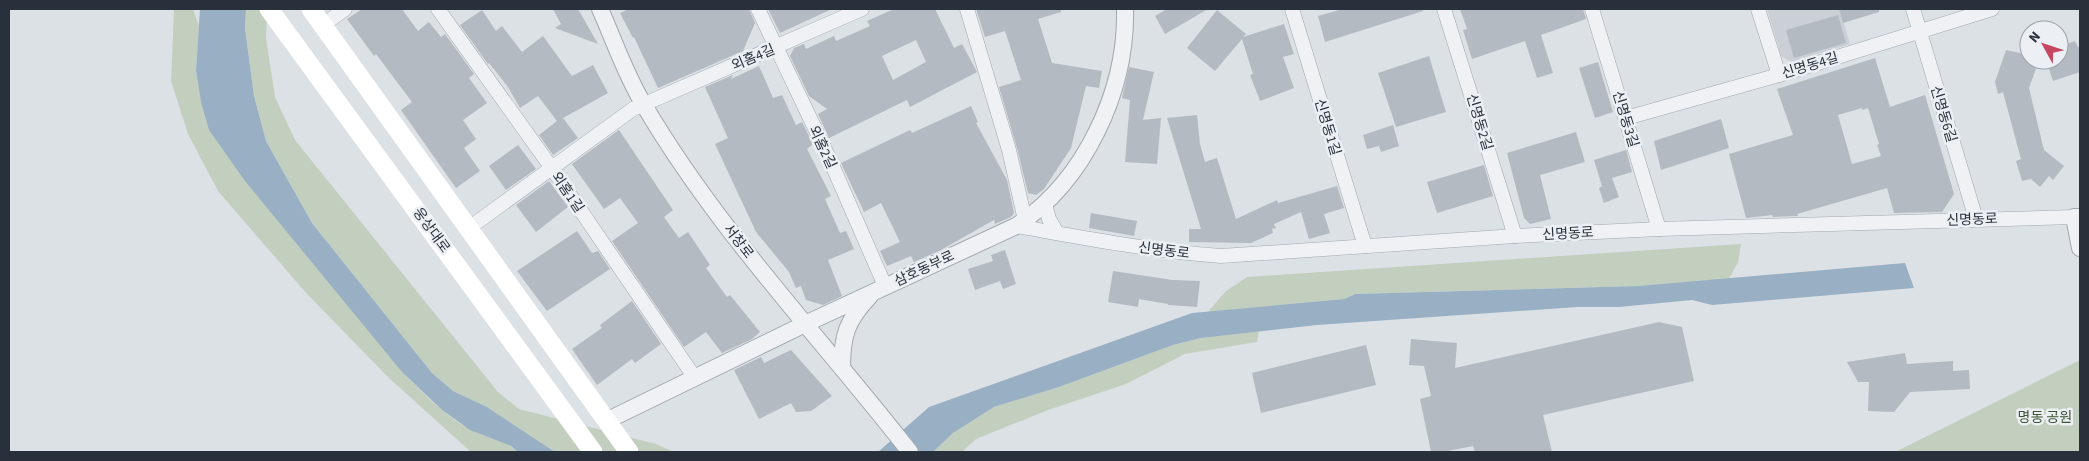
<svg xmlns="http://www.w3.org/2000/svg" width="2089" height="461" font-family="'Source Sans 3','Noto Sans KR',sans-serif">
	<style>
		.built { fill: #cbd0d7 }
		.green { fill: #c3cfbe }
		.water { fill: #99b0c4 }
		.building { fill: #b4bac2; fill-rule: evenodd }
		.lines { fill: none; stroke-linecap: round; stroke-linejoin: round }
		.minor-casing { stroke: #a2a8af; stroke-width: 15 }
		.tertiary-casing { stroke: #a2a8af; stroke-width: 18 }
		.minor { stroke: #eff1f4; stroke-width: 14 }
		.tertiary { stroke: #eff1f4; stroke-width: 16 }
		.secondary { stroke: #fff; stroke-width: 19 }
		.labels { text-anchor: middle; stroke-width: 5; stroke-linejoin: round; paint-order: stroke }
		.street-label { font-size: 14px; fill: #27303b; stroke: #eceff3 }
		.park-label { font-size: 14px; fill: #3d5635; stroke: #eceff3 }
	</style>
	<rect width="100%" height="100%" fill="#dce1e6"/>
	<path class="built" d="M1767,9h73l10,35 -59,18 -10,-6z"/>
	<g class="green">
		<path d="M174,9h19l6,17 -3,45 5,31 201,270c21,20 42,44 68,57 15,9 35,10 48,23h-47l-81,-73 -83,-85 -89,-103 -30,-57 -17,-53z"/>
		<path d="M246,9h21l-1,29 9,59 20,43 203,252 21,17 137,35 18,8h-119l-68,-45 -34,-16 -21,-18 -120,-150 -46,-82 -12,-45 -9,-68z"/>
		<path d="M1741,244l-3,18 -9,17 -91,7 -283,8 -11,5 -136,13 18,-21 21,-14z"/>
		<path d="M1259,331l-2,11 -72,12 -59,30 -78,26 -72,29 -14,13h-29l20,-19 41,-26 65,-20 114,-42 28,-7z"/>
		<path d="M2080,360v92h-185z"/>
	</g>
	<g class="water">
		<path d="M200,9h46l-1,19 9,68 12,45 46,82 120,150 21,18 34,16 68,45h-37l-7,-6 -41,-16 -28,-20 -40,-38 -157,-191 -36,-51 -8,-28 -5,-31z"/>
		<path d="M1905,263l9,25 -202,17 -20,-5 -73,7h-42l-260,18 -116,13 -28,7 -114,42 -65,20 -41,26 -20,19h-55l51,-45 263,-94 152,-14 11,-5 283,-8z"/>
	</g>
	<g class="building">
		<path d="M362,9h40l16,22 11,-9 12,15 4,-3 29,40 -5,4 18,25 -24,17 13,19 -12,9 16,23 -24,17 -55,-78 11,-8 -36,-48 -2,2 -27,-37z"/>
		<path d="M553,9h25l20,35 -43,-16 6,-4z"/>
		<path d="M629,9h120l6,14 -12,28 -85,37 -24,-51 -1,1 -13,-25z"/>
		<path d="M768,9h64l-52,24z"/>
		<path d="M894,9h41l19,39 8,-4 15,28 -67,35 -3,-7 -78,38 -11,-24 9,-5 -18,-13 -19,-40 4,-8 10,-4 2,5 28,-13 2,5 34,-15 -3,-5zM916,40l10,22 -33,18 -11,-24z"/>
		<path d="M976,9h85v3l-23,7 14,44 50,8 -3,17 -13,-2 -15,62 -27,41 -8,6 -8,-2 -11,-45 -18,-61 22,-7 -16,-49 -20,6z"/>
		<path d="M1167,9h41l-43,25 -10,-18z"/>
		<path d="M1343,9h80v2l-98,31 -7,-26z"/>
		<path d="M1460,9h123l3,10 -45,16 12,38 -16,5 -12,-37 -53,18 -9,-29 4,-1z"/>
		<path d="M1839,9h40v3l-36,11z"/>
		<path d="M482,10l14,21 6,-5 20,26 21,-16 29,40 21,-11 15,28 -45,25 15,20 -25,17 -14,-20 18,-14 -19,-25 -18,12 -12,-21 -19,-24 -1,1 -28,-39z"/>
		<path d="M1217,10l29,24 -3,3 41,-13 10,30 -11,3 11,31 -34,13 -10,-26 3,-1 -11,-35 -27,32 -28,-23z"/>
		<path d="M1838,15l8,28 -52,15 -8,-28z"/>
		<path d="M2075,41l3,6 2,-1v26l-27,9 -7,-21h13v-13z"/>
		<path d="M2006,50l23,5v5h10l-10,28 15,62 20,16 -11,14 -4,-4 -9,11 -9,-8 -9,2 -6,-20 5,-2 -10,-37 -8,-30 -5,2 -3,-12z"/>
		<path d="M1429,56l17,56 -50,15 -18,-54z"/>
		<path d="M1875,58l15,49 35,-12 29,99 -12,18 -48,1 -7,-25 -90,26 1,2 -25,1 -1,-2 -26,3 -17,-64 64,-19 -16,-46zM1862,108v2l6,-2 11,36 -2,1 4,11 -29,8 -14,-49z"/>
		<path d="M1598,62l15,50 -18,6 -16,-50z"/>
		<path d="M759,66l14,32 9,-3 14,30 6,-3 11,22 -6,5 24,47 -6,3 15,34 6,-2 8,18 -26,11 14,36 -19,9 -17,-5 -5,-14 -5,2 -7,-16 -33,-40 -41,-88 13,-6 -23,-51 28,-12 -2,4z"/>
		<path d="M1129,67l25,5 -11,48 18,-2 -4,46 -32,-2 5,-62 -8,-2z"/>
		<path d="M971,106l7,16 -2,1 31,57 7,33 -3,4 -16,7 -1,-4 -53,30 -27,12 -3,-6 -24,10 -7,-15 20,-9 -19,-39 -17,9 -23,-49 69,-33 2,3z"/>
		<path d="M1197,115l3,29 5,18 12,-4 19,61 41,-19 1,3 59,-17 7,22 -20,6 6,19 -21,6 -8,-27 -27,12 2,4 -4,1 1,4 -22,10 -62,-1v-13h12l-34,-111z"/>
		<path d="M1721,119l8,29 -68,22 -7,-29z"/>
		<path d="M1393,125l6,21 -18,6 -2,-6 -12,3 -4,-14z"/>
		<path d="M619,130l54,80 -9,7 15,21 9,-6 22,33 -4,3 21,29 3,-2 30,37 -8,7 -30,14 -16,-21 -22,15 -72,-106 26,-18 -18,-25 -16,11 -32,-45z"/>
		<path d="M1576,132l9,30 -45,13 11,44 -21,5 -6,-6 -17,-65z"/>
		<path d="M518,145l18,24 -30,21 -17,-24z"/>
		<path d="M1626,150l6,22 -20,6 7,19 -15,6 -5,-15 3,-2 -8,-26z"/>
		<path d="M1484,165l9,31 -56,17 -10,-31z"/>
		<path d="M549,181l19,26 -32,25 -20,-27z"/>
		<path d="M1091,213l46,8 -3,15 -45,-8z"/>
		<path d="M577,231l15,22 6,-2 12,18 -63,42 -30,-40z"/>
		<path d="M1005,250l11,34 -13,5 -3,-8 -25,9 -7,-21 25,-8 -2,-6z"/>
		<path d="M1113,271l60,9 27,1 -3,26 -29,-2v-1l-29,-5 -1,8 -30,-5z"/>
		<path d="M632,301l29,43 -26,19 -3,-4 -35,26 -25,-36 30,-21 -2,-3z"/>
		<path d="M1659,322l23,5 12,54 -151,34 9,37h-77l-2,-6 -30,6h-12l-11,-53 11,-3 -7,-30 -15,-1 2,-26 46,4 -2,25z"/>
		<path d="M1366,345l10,40 -115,28 -9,-40z"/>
		<path d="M791,350l41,46 -21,15 -15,1 -5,-9 -32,16 -25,-49 27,-13 3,6z"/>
		<path d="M1905,353l2,11 46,-3v10l16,-1 1,19 -60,3 -16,20 -26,-1 1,-29h-11l-11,-20z"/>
	</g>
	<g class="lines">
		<g class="minor-casing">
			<g id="minor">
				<path d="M438,9l113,158 144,211"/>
				<path d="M758,9l72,151 55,126"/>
				<path d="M967,9l42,141 16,70"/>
				<path d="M1292,9l73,237"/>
				<path d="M1444,9l71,227"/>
				<path d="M1592,9l67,220"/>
				<path d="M1758,9l21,66"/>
				<path d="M1913,9l63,210"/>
				<path d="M323,25l22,-16"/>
				<path d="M1626,118l153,-43 213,-66"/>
				<path d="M1045,204l4,15 8,14"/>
				<path d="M1016,226c69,12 136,25 205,30l294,-20 144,-7 415,-12"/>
				<path d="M469,228l164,-119 229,-100"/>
			</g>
		</g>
		<g class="tertiary-casing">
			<g id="tertiary">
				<path d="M600,9c14,31 26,67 44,96 74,126 177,233 266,347"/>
				<path d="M2080,217h-6l6,31"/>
				<path d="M842,368c0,-33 5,-48 28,-72"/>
				<path d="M606,421l199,-97 211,-98c69,-45 111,-136 109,-217"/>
			</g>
		</g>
		<use href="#minor" class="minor"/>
		<use href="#tertiary" class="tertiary"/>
		<g class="secondary">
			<path d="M269,9l324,443"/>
			<path d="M311,9l318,443"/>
		</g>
	</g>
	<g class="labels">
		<g class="street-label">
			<text transform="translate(753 57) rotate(-23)" y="5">외홈4길</text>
			<text transform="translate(1810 65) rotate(-17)" y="5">신명동4길</text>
			<text transform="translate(1944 114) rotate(73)" y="5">신명동6길</text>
			<text transform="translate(1626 119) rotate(73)" y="5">신명동3길</text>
			<text transform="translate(1480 122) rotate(73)" y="5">신명동2길</text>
			<text transform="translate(1328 127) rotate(73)" y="5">신명동1길</text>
			<text transform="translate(823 147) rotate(65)" y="5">외홈2길</text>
			<text transform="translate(568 192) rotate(56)" y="5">외홈1길</text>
			<text transform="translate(1972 219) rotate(-2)" y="5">신명동로</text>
			<text transform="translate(432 230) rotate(54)" y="5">웅상대로</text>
			<text transform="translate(1568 233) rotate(-3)" y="5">신명동로</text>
			<text transform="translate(739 241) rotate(52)" y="5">서창로</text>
			<text transform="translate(1164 250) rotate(7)" y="5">신명동로</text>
			<text transform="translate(924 268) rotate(-25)" y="5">삼호동부로</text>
		</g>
		<g class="park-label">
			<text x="2045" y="422">명동 공원</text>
		</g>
	</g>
	<rect width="2089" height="461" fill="none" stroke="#27303b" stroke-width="20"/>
	<g transform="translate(2044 45) rotate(310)"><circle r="24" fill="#eceff3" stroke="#9da3a9"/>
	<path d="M0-4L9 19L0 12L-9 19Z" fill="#c54762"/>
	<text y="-8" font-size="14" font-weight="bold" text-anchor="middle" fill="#27303b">N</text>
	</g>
</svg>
